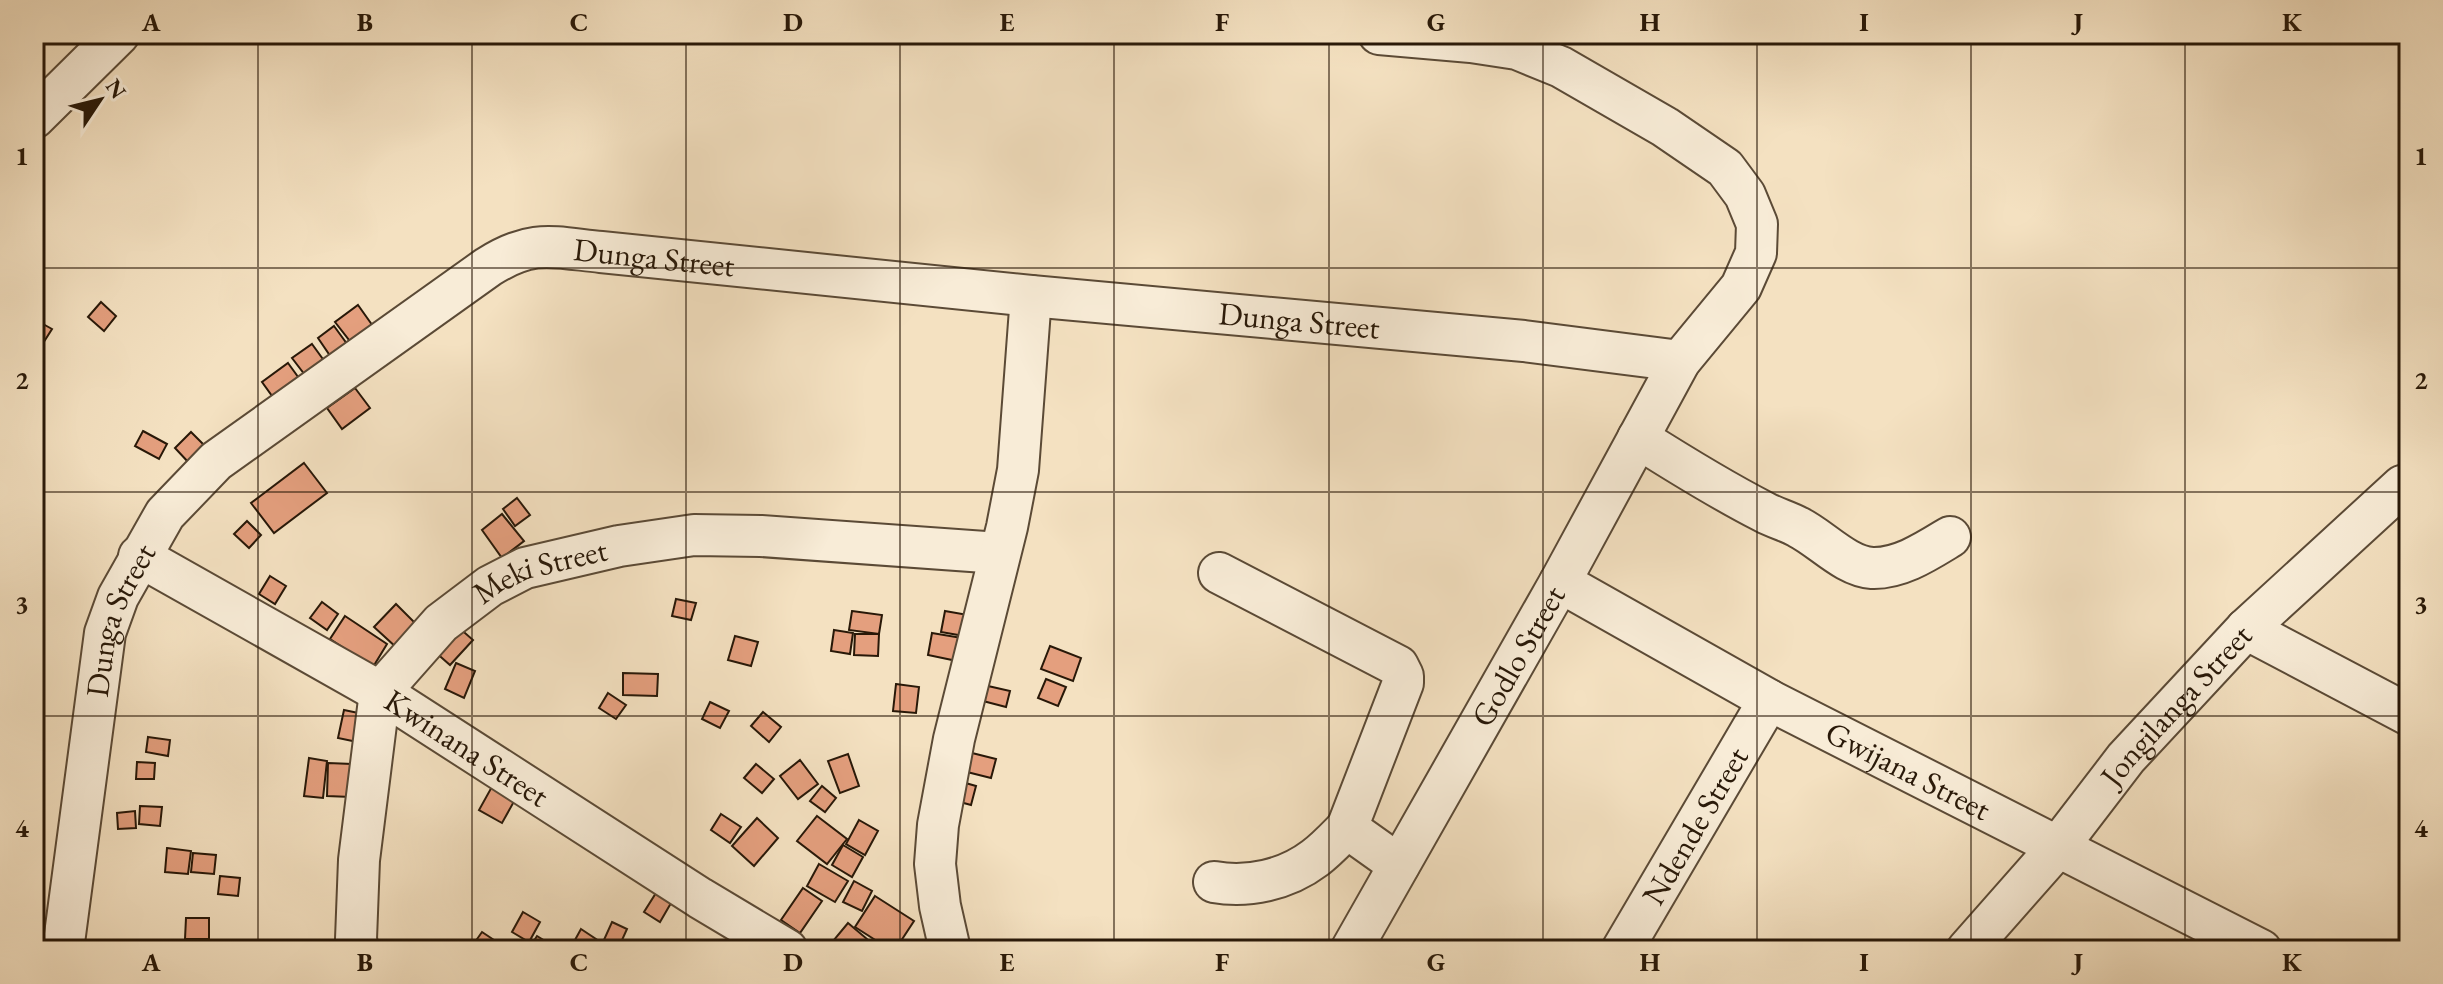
<svg xmlns="http://www.w3.org/2000/svg" width="2443" height="984" font-family="'EB Garamond',serif">
	<style>
		.building { fill: #e49f7e; stroke: #281808; stroke-width: 2 }
		.lines { fill: none; stroke-linecap: round; stroke-linejoin: round }
		.minor-casing { stroke: #5b4a36; stroke-width: 44 }
		.minor { stroke: #f8ecd7; stroke-width: 40 }
		.grid { fill: none; stroke: #281808; stroke-width: 2; stroke-opacity: 0.55 }
		.labels { text-anchor: middle; stroke-width: 6; stroke-linejoin: round; paint-order: stroke }
		.street-label { font-size: 32px; fill: #281808; stroke: #f8ecd7 }
		.neatline { fill: none; stroke: #281808; stroke-width: 3 }
		.grid-label { font-size: 26px; text-anchor: middle; font-weight: bold; fill: #281808 }
	</style>
	<rect width="100%" height="100%" fill="#f4e1c1"/>
	<filter id="stains"><feTurbulence type="fractalNoise" baseFrequency=".0025" numOctaves="4"/><feColorMatrix values="0 0 0 0 .2 0 0 0 0 .09 0 0 0 0 .02 0 0 0 .5 -.17"/></filter>
	<radialGradient id="worn" r=".72"><stop offset=".6" stop-color="#630" stop-opacity="0"/><stop offset="1" stop-color="#630" stop-opacity=".3"/></radialGradient>
	<g class="building">
		<path d="M101,302l15,14 -12,15 -16,-14z"/>
		<path d="M358,305l17,24 -22,16 -18,-23z"/>
		<path d="M34,319l18,10 -12,19 -6,-3z"/>
		<path d="M334,326l16,22 -17,12 -15,-22z"/>
		<path d="M312,344l13,18 -20,13 -13,-17z"/>
		<path d="M288,363l13,18 -26,19 -13,-18z"/>
		<path d="M355,388l15,20 -28,21 -15,-21z"/>
		<path d="M143,431l24,13 -8,15 -24,-13z"/>
		<path d="M191,432l16,16 -17,16 -15,-16z"/>
		<path d="M304,463l23,30 -53,40 -23,-30z"/>
		<path d="M517,498l13,17 -15,11 -12,-17z"/>
		<path d="M502,514l22,27 -22,17 -20,-28z"/>
		<path d="M247,521l14,14 -12,13 -15,-14z"/>
		<path d="M270,576l16,10 -11,18 -16,-10z"/>
		<path d="M676,599l20,4 -5,17 -19,-4z"/>
		<path d="M322,602l16,12 -11,16 -17,-12z"/>
		<path d="M396,604l22,22 -21,22 -23,-21z"/>
		<path d="M852,611l30,4 -3,19 -30,-4z"/>
		<path d="M945,611l23,4 -4,21 -23,-4z"/>
		<path d="M345,616l42,28 -14,23 -43,-28z"/>
		<path d="M457,626l16,14 -23,25 -16,-14z"/>
		<path d="M834,630l19,3 -3,21 -19,-3z"/>
		<path d="M932,633l30,5 -5,23 -29,-6z"/>
		<path d="M855,634h24l-1,22 -24,-1z"/>
		<path d="M735,636l23,6 -7,24 -23,-6z"/>
		<path d="M1050,646l31,12 -8,23 -32,-12z"/>
		<path d="M34,663l4,1 -1,23h-3z"/>
		<path d="M456,663l19,8 -11,27 -19,-9z"/>
		<path d="M623,673l35,1 -1,22 -34,-1z"/>
		<path d="M1046,679l20,8 -8,19 -20,-8z"/>
		<path d="M896,684l23,3 -3,26 -23,-2z"/>
		<path d="M988,686l22,5 -4,16 -23,-6z"/>
		<path d="M608,693l18,12 -10,14 -17,-11z"/>
		<path d="M710,702l19,9 -9,17 -18,-9z"/>
		<path d="M344,710l29,6 -6,28 -29,-6z"/>
		<path d="M763,712l18,15 -12,15 -18,-16z"/>
		<path d="M148,737l22,3 -2,16 -22,-4z"/>
		<path d="M968,752l28,7 -5,19 -28,-7z"/>
		<path d="M848,754l11,32 -19,7 -12,-32z"/>
		<path d="M309,758l18,3 -4,37 -19,-2z"/>
		<path d="M800,760l18,24 -20,15 -18,-23z"/>
		<path d="M137,762l18,1 -1,16h-18z"/>
		<path d="M328,763l24,1 -1,33 -24,-1z"/>
		<path d="M756,764l18,15 -12,14 -18,-15z"/>
		<path d="M955,780l21,6 -5,19 -22,-6z"/>
		<path d="M494,783l23,13 -15,27 -23,-13z"/>
		<path d="M822,786l14,12 -11,14 -15,-11z"/>
		<path d="M140,806l22,1 -2,19 -21,-2z"/>
		<path d="M135,811l1,17 -18,1 -1,-16z"/>
		<path d="M721,814l20,13 -11,16 -19,-13z"/>
		<path d="M817,816l30,23 -20,25 -30,-23z"/>
		<path d="M757,818l21,20 -24,28 -22,-20z"/>
		<path d="M859,820l19,11 -13,24 -19,-11z"/>
		<path d="M843,845l20,12 -11,20 -20,-12z"/>
		<path d="M167,848l24,3 -3,23 -23,-2z"/>
		<path d="M193,853l23,2 -2,19 -23,-2z"/>
		<path d="M819,864l29,17 -13,21 -28,-16z"/>
		<path d="M220,876l20,2 -2,18 -20,-2z"/>
		<path d="M854,881l18,10 -10,20 -19,-9z"/>
		<path d="M803,888l19,13 -22,32 -19,-13z"/>
		<path d="M656,893l15,10 -11,19 -16,-10z"/>
		<path d="M875,896l39,25 -19,29h-4l-36,-23z"/>
		<path d="M523,912l17,10 -11,20 -17,-10z"/>
		<path d="M186,918h23v21h-24z"/>
		<path d="M612,922l15,7 -9,20 -15,-7z"/>
		<path d="M848,923l19,16 -10,11h-13l-11,-9z"/>
		<path d="M581,929l18,12 -6,9 -23,-1z"/>
		<path d="M482,932l27,18 -39,-1z"/>
		<path d="M537,936l18,11 -2,3h-25z"/>
		<path d="M189,940h19l-1,10h-18z"/>
	</g>
	<g class="lines">
		<g class="minor-casing">
			<g id="minor">
				<path d="M34,118l85,-84"/>
				<path d="M1638,438c41,26 83,52 126,74 11,6 23,9 34,15 24,12 47,39 74,41 28,1 55,-17 78,-31"/>
				<path id="s1" d="M139,556l241,136 320,206 87,52"/>
				<path d="M1219,573l179,93 5,10v7l-56,145 52,37"/>
				<path id="s2" d="M1560,582l209,118 492,250"/>
				<path d="M2246,629l163,86"/>
				<path d="M1214,882c34,6 72,-2 101,-24 11,-8 22,-20 32,-30"/>
				<path id="s3" d="M63,950l42,-317 13,-36 47,-83 51,-53 272,-194c44,-28 64,-20 113,-15l430,44 493,45 156,20"/>
				<path id="s4" d="M358,950l-2,-11 3,-79 21,-168 61,-69 49,-37 35,-18 94,-22 75,-11 67,1 238,17"/>
				<path d="M950,950l-10,-44 -5,-42 3,-39 16,-86 53,-212 11,-57 13,-174"/>
				<path id="s5" d="M1351,950l209,-368 120,-221 61,-74 15,-34 1,-29 -12,-29 -20,-27 -60,-41 -104,-60 -44,-18 -46,-7 -92,-8"/>
				<path id="s6" d="M1622,950l147,-250"/>
				<path id="s7" d="M1967,950l90,-102 69,-90 120,-129 156,-143 7,1"/>
			</g>
		</g>
		<use href="#minor" class="minor"/>
	</g>
	<path class="grid" d="M258,34v916M472,34v916M686,34v916M900,34v916M1114,34v916M1329,34v916M1543,34v916M1757,34v916M1971,34v916M2185,34v916M34,268h2375M34,492h2375M34,716h2375"/>
	<g class="labels">
		<g class="street-label">
			<text dy="11" stroke="none"><textPath href="#s3" startOffset="1032">Dunga Street</textPath></text>
			<text dy="11" stroke="none"><textPath href="#s3" startOffset="1680">Dunga Street</textPath></text>
			<text dy="11" stroke="none"><textPath href="#s4" startOffset="466">Meki Street</textPath></text>
			<text dy="11" stroke="none"><textPath href="#s3" startOffset="336">Dunga Street</textPath></text>
			<text dy="11" stroke="none"><textPath href="#s5" startOffset="338">Godlo Street</textPath></text>
			<text dy="11" stroke="none"><textPath href="#s7" startOffset="322">Jongilanga Street</textPath></text>
			<text dy="11" stroke="none"><textPath href="#s1" startOffset="380">Kwinana Street</textPath></text>
			<text dy="11" stroke="none"><textPath href="#s2" startOffset="396">Gwijana Street</textPath></text>
			<text dy="11" stroke="none"><textPath href="#s6" startOffset="144">Ndende Street</textPath></text>
		</g>
	</g>
	<rect width="2443" height="984" fill="none" stroke="#f4e1c1" stroke-width="88"/>
	<g transform="translate(100 100) rotate(55)" stroke="#f8ecd7" stroke-width="6" paint-order="stroke">
	<path d="M0-6L14 30L0 20L-14 30Z" fill="#281808"/>
	<text y="-12" font-size="22" font-weight="bold" text-anchor="middle" fill="#281808">N</text>
	</g>
	<rect x="44" y="44" width="2355" height="896" class="neatline"/>
	<g class="grid-label">
		<text x="151" y="31">A</text>
		<text x="365" y="31">B</text>
		<text x="579" y="31">C</text>
		<text x="793" y="31">D</text>
		<text x="1007" y="31">E</text>
		<text x="1222" y="31">F</text>
		<text x="1436" y="31">G</text>
		<text x="1650" y="31">H</text>
		<text x="1864" y="31">I</text>
		<text x="2078" y="31">J</text>
		<text x="2292" y="31">K</text>
		<text x="22" y="165">1</text>
		<text x="2421" y="165">1</text>
		<text x="22" y="389">2</text>
		<text x="2421" y="389">2</text>
		<text x="22" y="613">3</text>
		<text x="2421" y="613">3</text>
		<text x="22" y="837">4</text>
		<text x="2421" y="837">4</text>
		<text x="151" y="971">A</text>
		<text x="365" y="971">B</text>
		<text x="579" y="971">C</text>
		<text x="793" y="971">D</text>
		<text x="1007" y="971">E</text>
		<text x="1222" y="971">F</text>
		<text x="1436" y="971">G</text>
		<text x="1650" y="971">H</text>
		<text x="1864" y="971">I</text>
		<text x="2078" y="971">J</text>
		<text x="2292" y="971">K</text>
	</g>
	<rect width="100%" height="100%" filter="url(#stains)"/>
	<rect width="100%" height="100%" fill="url(#worn)"/>
</svg>
